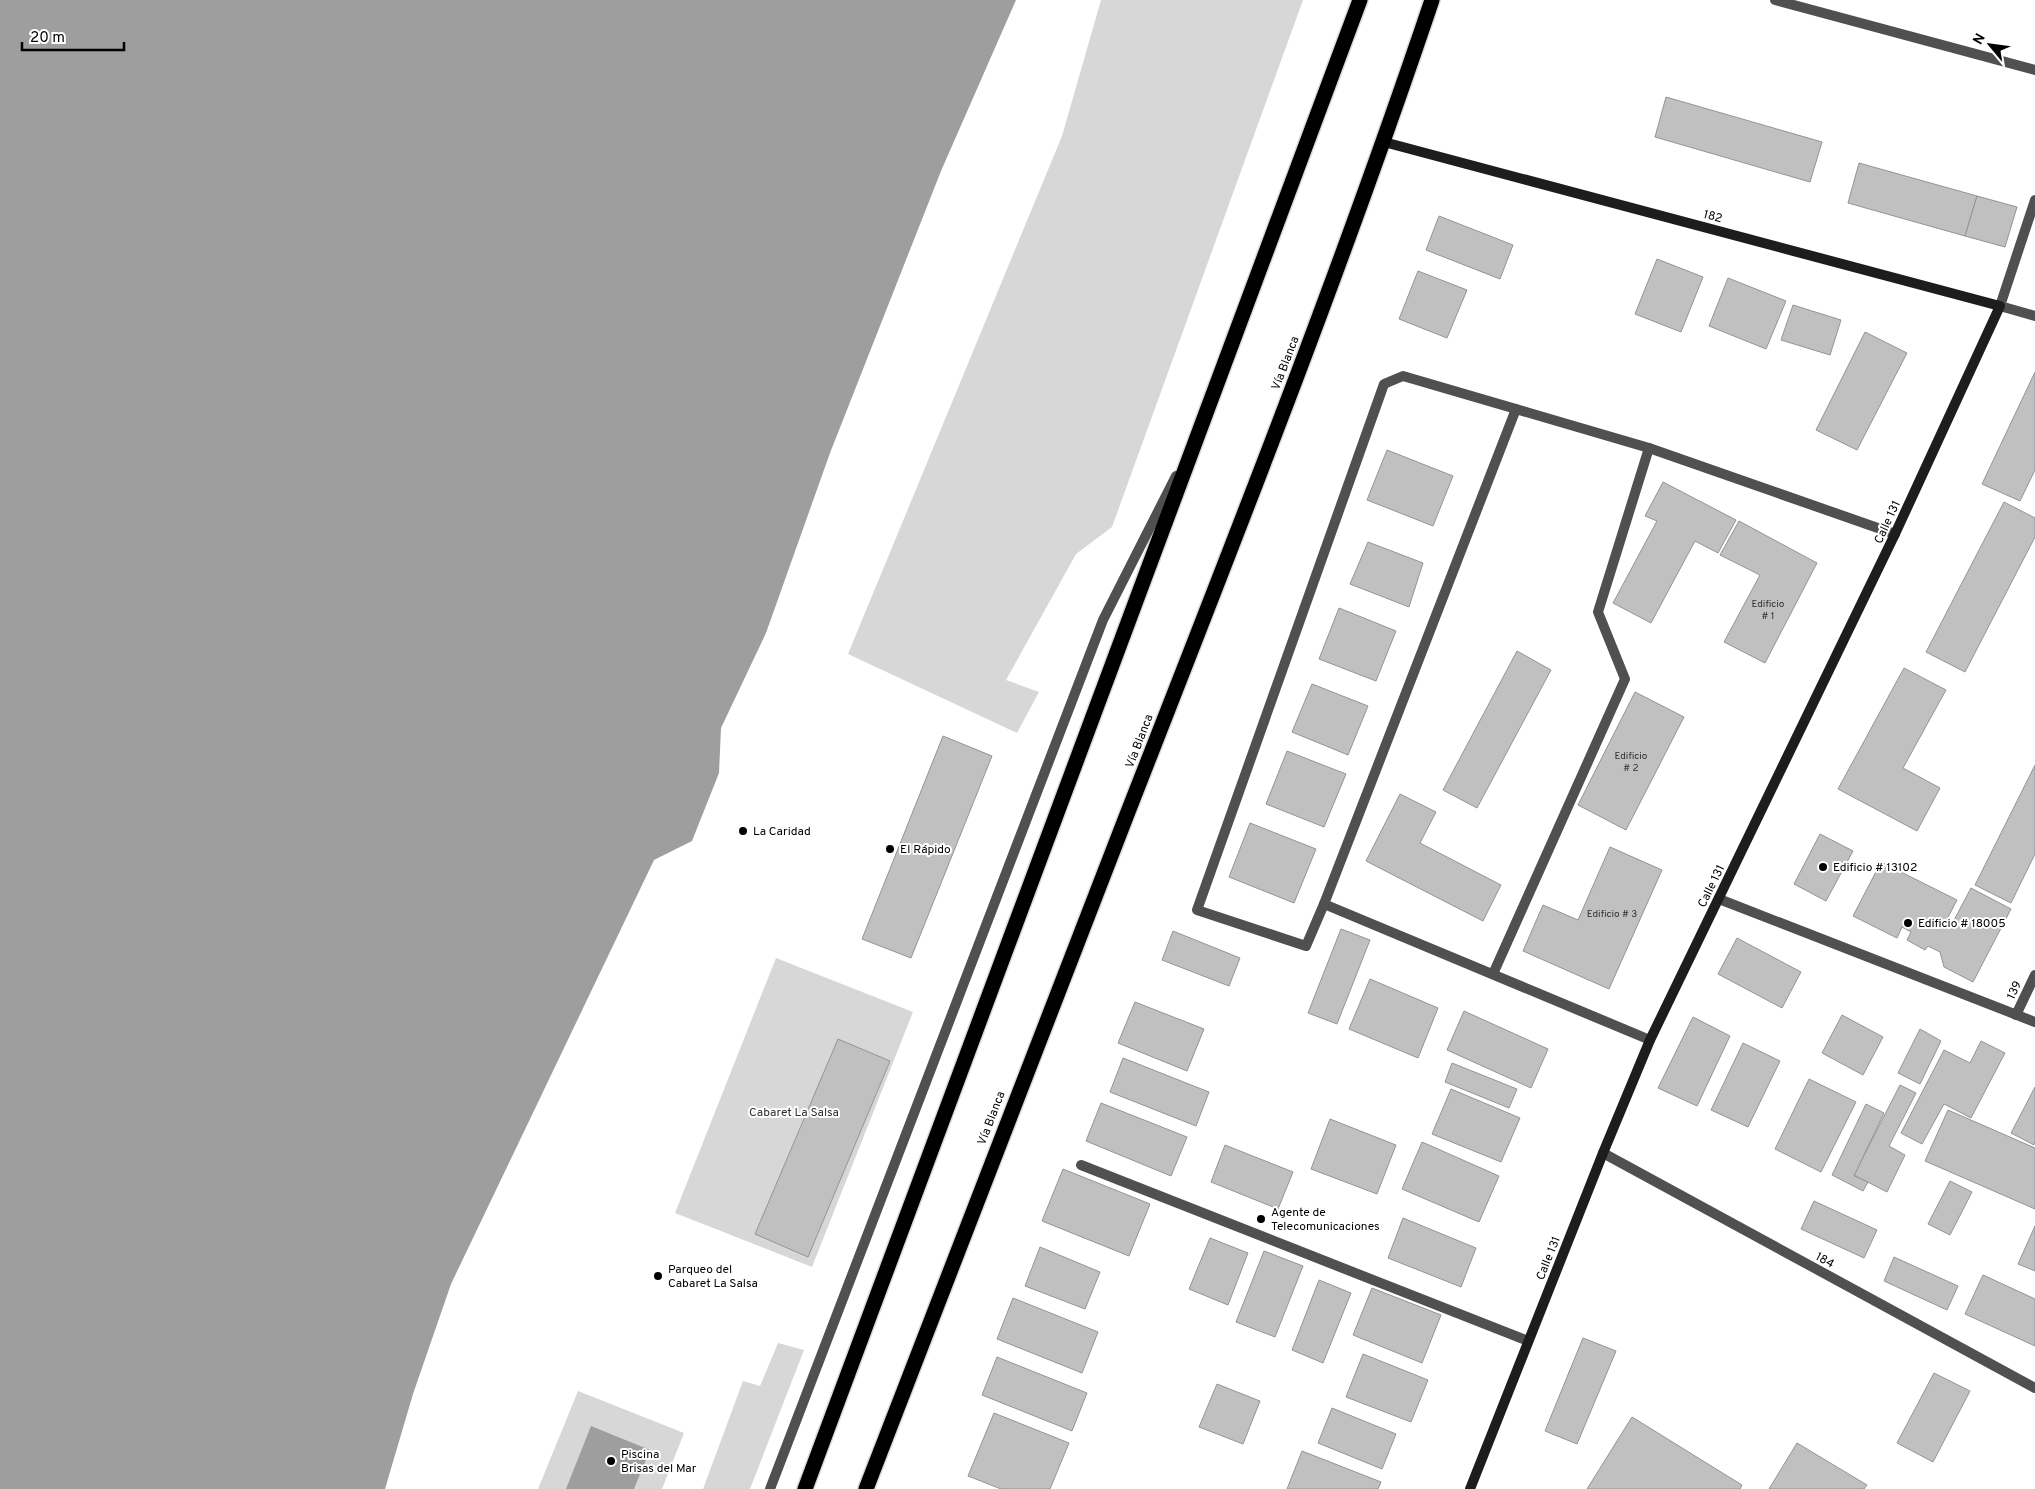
<svg xmlns="http://www.w3.org/2000/svg" width="2035" height="1489" font-family="Overpass,sans-serif">
	<style>
		.green { fill: #d7d7d7 }
		.water { fill: #9e9e9e }
		.building { fill: #c0c0c0; stroke: #949494 }
		.lines { fill: none; stroke-linecap: round; stroke-linejoin: round }
		.highway-casing { stroke: #dbdbdb; stroke-width: 18 }
		.lane { stroke: #505050; stroke-width: 10 }
		.street { stroke: #505050; stroke-width: 10 }
		.secondary { stroke: #1d1d1d; stroke-width: 10 }
		.highway { stroke: #000; stroke-width: 15 }
		.poi-dot { fill: #000; stroke: #fff; stroke-width: 2 }
		.labels { text-anchor: middle; stroke-width: 4; stroke-linejoin: round; paint-order: stroke }
		.number-label { font-size: 10px; fill: #303030 }
		.street-label { font-size: 12px; fill: #000; stroke: #fff }
		.poi-label { font-size: 12px; fill: #000; stroke: #fff; text-anchor: start }
		.park-label { font-size: 12px; fill: #2e2e2e; stroke: #fff }
	</style>
	<rect width="100%" height="100%" fill="#fff"/>
	<g class="green">
		<path d="M1101,0h202l-191,527 -36,27 -70,126 33,12 -22,41 -169,-79 214,-518z"/>
		<path d="M776,958l137,54 -101,255 -137,-54z"/>
		<path d="M778,1343l26,7 -54,139h-47l40,-108 17,5z"/>
		<path d="M578,1391l106,42 -22,56h-124z"/>
	</g>
	<g class="water">
		<path d="M0,0h1016l-75,171 -111,282 -64,180 -45,95 -2,45 -27,68 -38,19 -203,424 -38,110 -28,95h-385z"/>
		<path d="M591,1426l59,24 -16,39h-68z"/>
	</g>
	<g class="building">
		<path d="M1666,97l156,45 -12,40 -155,-45z"/>
		<path d="M1859,163l118,33 -12,40 -117,-33z"/>
		<path d="M1977,196l40,11 -12,40 -40,-11z"/>
		<path d="M1439,216l74,29 -13,34 -74,-29z"/>
		<path d="M1657,259l46,18 -22,55 -46,-18z"/>
		<path d="M1418,271l49,19 -20,48 -48,-19z"/>
		<path d="M1728,278l58,23 -20,48 -57,-23z"/>
		<path d="M1793,305l48,15 -11,35 -49,-15z"/>
		<path d="M1865,332l42,21 -50,97 -41,-20z"/>
		<path d="M2035,372v98l-15,31 -38,-17z"/>
		<path d="M1387,450l66,26 -20,50 -66,-26z"/>
		<path d="M1663,482l73,38 -18,33 -23,-12 -44,82 -38,-20 44,-82 -12,-5z"/>
		<path d="M2004,502l31,16v19l-70,135 -39,-20z"/>
		<path d="M1739,521l78,42 -52,100 -41,-21 36,-67 -40,-20z"/>
		<path d="M1368,542l55,21 -14,44 -59,-23z"/>
		<path d="M1339,608l57,23 -20,50 -57,-22z"/>
		<path d="M1517,651l34,19 -74,138 -34,-18z"/>
		<path d="M1904,668l42,22 -43,78 37,20 -23,43 -79,-42z"/>
		<path d="M1312,684l56,22 -20,49 -56,-23z"/>
		<path d="M1635,692l49,25 -58,113 -48,-25z"/>
		<path d="M943,736l49,20 -81,202 -49,-19z"/>
		<path d="M1287,751l59,23 -22,53 -58,-23z"/>
		<path d="M2035,765v89l-24,49 -36,-18z"/>
		<path d="M1400,794l36,18 -16,31 81,42 -18,36 -117,-60z"/>
		<path d="M1250,823l66,26 -22,54 -65,-26z"/>
		<path d="M1820,834l33,17 -27,50 -32,-17z"/>
		<path d="M1610,847l52,23 -53,119 -86,-38 20,-46 35,15z"/>
		<path d="M1881,862l76,38 -11,21 6,3 19,-36 40,21 -38,73 -29,-15 -4,-15 -12,-6 -3,4 -18,-10 4,-8 -9,-5 -5,11 -44,-22z"/>
		<path d="M1341,929l29,11 -33,84 -29,-11z"/>
		<path d="M1173,931l67,27 -11,28 -67,-26z"/>
		<path d="M1737,938l64,34 -19,36 -64,-34z"/>
		<path d="M1370,979l68,29 -20,50 -69,-29z"/>
		<path d="M1135,1002l69,27 -17,42 -69,-28z"/>
		<path d="M1464,1011l84,38 -17,39 -84,-38z"/>
		<path d="M1842,1015l41,22 -20,38 -41,-22z"/>
		<path d="M1693,1017l37,19 -33,70 -39,-18z"/>
		<path d="M1920,1029l21,12 -21,43 -22,-11z"/>
		<path d="M838,1039l52,22 -82,196 -53,-23z"/>
		<path d="M1981,1041l24,12 -34,65 -27,-14 -22,40 -21,-11 43,-83 26,13z"/>
		<path d="M1743,1043l37,18 -32,66 -37,-17z"/>
		<path d="M1123,1058l86,34 -13,34 -86,-34z"/>
		<path d="M1452,1063l65,26 -8,19 -64,-26z"/>
		<path d="M1809,1079l47,23 -35,70 -46,-23z"/>
		<path d="M1900,1085l16,8 -27,53 16,9 -18,37 -33,-17z"/>
		<path d="M2035,1087v55l-1,3 -23,-12z"/>
		<path d="M1451,1089l69,29 -19,44 -69,-28z"/>
		<path d="M1101,1103l86,34 -16,39 -85,-35z"/>
		<path d="M1866,1104l18,9 -30,63 14,6 -5,9 -31,-16z"/>
		<path d="M1948,1110l87,38v61l-110,-48z"/>
		<path d="M1330,1119l66,26 -19,49 -66,-25z"/>
		<path d="M1422,1142l77,34 -20,46 -77,-33z"/>
		<path d="M1225,1145l68,27 -15,37 -67,-27z"/>
		<path d="M1063,1169l87,35 -21,52 -87,-35z"/>
		<path d="M1950,1181l22,11 -22,43 -22,-11z"/>
		<path d="M1814,1201l63,29 -13,28 -63,-29z"/>
		<path d="M1403,1218l73,30 -15,39 -73,-29z"/>
		<path d="M2035,1226v45l-17,-7z"/>
		<path d="M1210,1238l38,15 -20,52 -39,-16z"/>
		<path d="M1040,1247l60,25 -15,37 -60,-23z"/>
		<path d="M1264,1251l39,15 -28,71 -39,-15z"/>
		<path d="M1894,1257l64,29 -11,24 -63,-29z"/>
		<path d="M1983,1275l52,24v47l-70,-32z"/>
		<path d="M1319,1280l32,13 -28,70 -31,-13z"/>
		<path d="M1372,1288l69,27 -19,48 -69,-28z"/>
		<path d="M1013,1298l85,34 -16,41 -85,-34z"/>
		<path d="M1583,1338l33,13 -39,93 -32,-13z"/>
		<path d="M1363,1354l65,26 -17,42 -65,-25z"/>
		<path d="M997,1357l90,36 -15,38 -90,-36z"/>
		<path d="M1934,1373l36,18 -37,71 -36,-19z"/>
		<path d="M1217,1384l43,17 -17,43 -44,-17z"/>
		<path d="M1332,1408l64,26 -14,35 -64,-26z"/>
		<path d="M994,1413l75,30 -19,46h-49l-33,-13z"/>
		<path d="M1632,1417l110,68 -2,4h-153z"/>
		<path d="M1797,1443l70,42 -3,4h-95z"/>
		<path d="M1302,1451l79,31 -3,7h-91z"/>
	</g>
	<g class="lines">
		<g class="highway-casing">
			<g id="highway">
				<path d="M805,1489l555,-1489"/>
				<path d="M866,1489c85,-224 172,-448 260,-672 106,-271 213,-541 306,-817"/>
			</g>
		</g>
		<g class="lane">
			<path d="M1775,0l260,70"/>
			<path d="M2000,306l35,-106"/>
			<path d="M1324,904l-18,42 -109,-36 187,-526 19,-8 113,33"/>
			<path d="M1493,974l132,-295 -27,-67 51,-164"/>
			<path d="M770,1489l333,-869 73,-144"/>
		</g>
		<g class="street">
			<path d="M2000,306l35,10"/>
			<path d="M1719,899l316,123"/>
			<path d="M2016,1015l19,-40"/>
			<path d="M1650,1040l-326,-136 192,-495 133,39 246,86"/>
			<path d="M1603,1153l432,235"/>
			<path d="M1081,1165l447,176"/>
		</g>
		<path class="secondary" d="M1384,142l616,164 -105,228 -245,506 -47,113 -133,336"/>
		<use href="#highway" class="highway"/>
	</g>
	<g class="poi-dot">
		<circle cx="743" cy="831" r="5"/>
		<circle cx="890" cy="849" r="5"/>
		<circle cx="1823" cy="867" r="5"/>
		<circle cx="1908" cy="923" r="5"/>
		<circle cx="1261" cy="1219" r="5"/>
		<circle cx="658" cy="1276" r="5"/>
		<circle cx="611" cy="1461" r="5"/>
	</g>
	<g class="labels">
		<g class="number-label">
			<text x="1768" y="607">Edificio<tspan x="1768" dy="12"># 1</tspan></text>
			<text x="1631" y="759">Edificio<tspan x="1631" dy="12"># 2</tspan></text>
			<text x="1612" y="917">Edificio # 3</text>
		</g>
		<g class="street-label">
			<text transform="translate(1713 216) rotate(15)" y="4">182</text>
			<text transform="translate(1285 363) rotate(-69)" y="4">Vía Blanca</text>
			<text transform="translate(1887 522) rotate(-65)" y="4">Calle 131</text>
			<text transform="translate(1139 741) rotate(-69)" y="4">Vía Blanca</text>
			<text transform="translate(1711 886) rotate(-64)" y="4">Calle 131</text>
			<text transform="translate(2014 990) rotate(-65)" y="4">139</text>
			<text transform="translate(991 1118) rotate(-69)" y="4">Vía Blanca</text>
			<text transform="translate(1548 1258) rotate(-68)" y="4">Calle 131</text>
			<text transform="translate(1825 1260) rotate(29)" y="4">184</text>
		</g>
		<g class="poi-label">
			<text x="753" y="835">La Caridad</text>
			<text x="900" y="853">El Rápido</text>
			<text x="1833" y="871">Edificio # 13102</text>
			<text x="1918" y="927">Edificio # 18005</text>
			<text x="1271" y="1216">Agente de<tspan x="1271" dy="14">Telecomunicaciones</tspan></text>
			<text x="668" y="1273">Parqueo del<tspan x="668" dy="14">Cabaret La Salsa</tspan></text>
			<text x="621" y="1458">Piscina<tspan x="621" dy="14">Brisas del Mar</tspan></text>
		</g>
		<g class="park-label">
			<text x="794" y="1116">Cabaret La Salsa</text>
		</g>
	</g>
	<g transform="translate(1990 45) rotate(299)" stroke="#ffffff" stroke-width="4" paint-order="stroke">
	<path d="M0-4L9 19L0 12L-9 19Z" fill="#000000"/>
	<text y="-8" font-size="14" font-weight="bold" text-anchor="middle" fill="#000000">N</text>
	</g>
	<path d="M22 42v8h102v-8" fill="none" stroke="#000000" stroke-width="2.5"/>
	<text x="30" y="42" font-size="15" fill="#000000" stroke="#ffffff" stroke-width="4" paint-order="stroke">20 m</text>
</svg>
